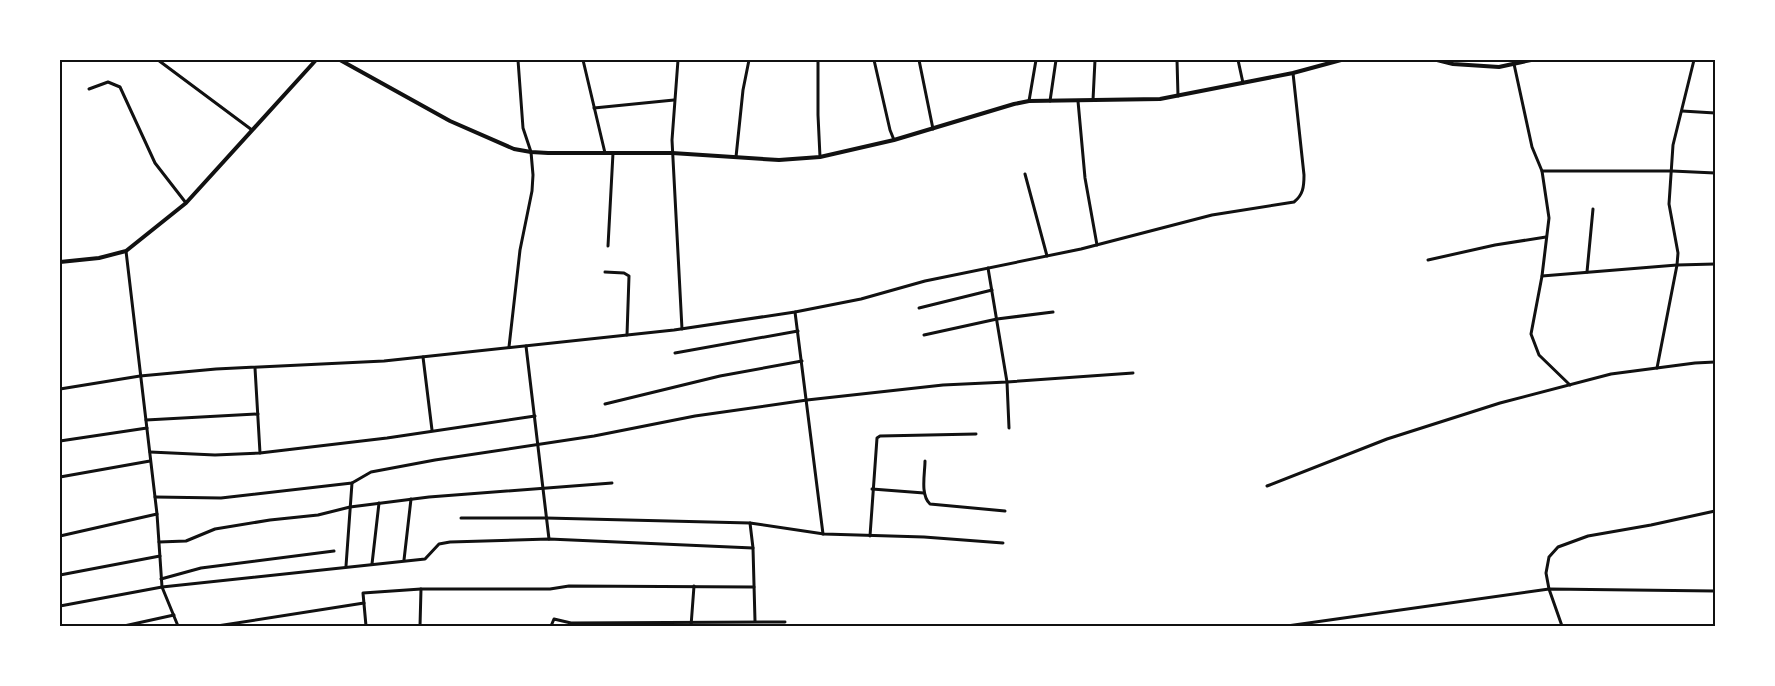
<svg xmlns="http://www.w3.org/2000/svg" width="1775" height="686" font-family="Helvetica,sans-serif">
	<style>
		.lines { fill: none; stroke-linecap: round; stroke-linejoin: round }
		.minor { stroke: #111; stroke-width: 3 }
		.tertiary { stroke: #111; stroke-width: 4 }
		.neatline { fill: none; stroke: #111; stroke-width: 2 }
	</style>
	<rect width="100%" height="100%" fill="#fff"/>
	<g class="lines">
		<g class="minor">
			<path d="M158,60l94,70"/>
			<path d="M583,60l22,93"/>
			<path d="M678,60l-6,80 10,189"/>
			<path d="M818,60v55l2,42"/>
			<path d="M874,60l16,70 4,10"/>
			<path d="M919,60l14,69"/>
			<path d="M1177,60l1,36"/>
			<path d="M1238,60l5,23"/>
			<path d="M1514,64l18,83 10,24 7,47 -7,58 -11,58 8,21 31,30"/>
			<path d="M89,89l19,-7 12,5 35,76 31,40"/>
			<path d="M1093,100l2,-40"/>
			<path d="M1029,101l7,-41"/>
			<path d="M1050,101l6,-41"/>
			<path d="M1078,101l7,77 12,67"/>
			<path d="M594,108l80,-8"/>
			<path d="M1682,111l33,2"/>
			<path d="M736,157l7,-67 6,-30"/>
			<path d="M1542,171h130l43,2"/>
			<path d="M1025,174l22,82"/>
			<path d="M608,246l5,-93"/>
			<path d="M126,251l31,263 5,73 16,39"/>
			<path d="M1428,260l67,-15 51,-8"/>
			<path d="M988,268l19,114 2,46"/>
			<path d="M605,272l19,1 5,3 -2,59"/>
			<path d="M1587,272l6,-63"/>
			<path d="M1542,276l135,-11 38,-1"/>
			<path d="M919,308l73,-18"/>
			<path d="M795,312l28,222"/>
			<path d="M924,335l73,-16 56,-7"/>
			<path d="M526,346l23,193"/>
			<path d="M509,347l11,-97 12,-59 1,-16 -2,-23 -8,-24 -5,-68"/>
			<path d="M675,353l123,-22"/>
			<path d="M423,357l9,73"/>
			<path d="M255,368l5,85"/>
			<path d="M1657,368l20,-103 1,-12 -9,-49 4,-59 21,-85"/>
			<path d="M60,389l80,-13 76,-7 168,-8 290,-31 121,-18 66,-13 64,-18 156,-32 131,-34 82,-13c9,-7 10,-15 10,-27l-11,-102"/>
			<path d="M605,404l115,-28 82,-15"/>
			<path d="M146,420l112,-6"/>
			<path d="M60,441l87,-13"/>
			<path d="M150,452l65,3 45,-2 127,-15 148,-22"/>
			<path d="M925,461c0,12 -5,34 5,43l75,7"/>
			<path d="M60,477l90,-16"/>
			<path d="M1267,486l120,-47 113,-36 111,-29 84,-11 20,-1"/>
			<path d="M872,489l52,4"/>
			<path d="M155,497l66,1 131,-15 19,-11 64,-12 159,-24 101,-20 112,-16 136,-15 64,-3 126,-9"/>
			<path d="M461,518h85l204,5 74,11 100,3 79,6"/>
			<path d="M750,523l3,25 2,73"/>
			<path d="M60,536l97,-22"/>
			<path d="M870,536l7,-98 3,-2 96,-2"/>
			<path d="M159,542l27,-1 29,-12 55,-9 48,-5 32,-8 16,-2 63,-8 183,-14"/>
			<path d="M404,560l7,-61"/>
			<path d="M372,564l7,-61"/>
			<path d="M346,566l6,-83"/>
			<path d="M60,575l100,-19"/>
			<path d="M161,579l40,-11 133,-17"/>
			<path d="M60,606l102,-19 263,-28 14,-15 11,-2 99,-3 204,9"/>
			<path d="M124,626l50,-11"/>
			<path d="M217,626l147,-23"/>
			<path d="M366,626l-3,-33 58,-4h129l19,-3 185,1"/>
			<path d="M420,626l1,-37"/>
			<path d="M551,626l3,-7 17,4 214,-1"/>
			<path d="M691,626l3,-40"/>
			<path d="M1287,626l262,-37 166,2"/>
			<path d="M1562,626l-13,-37 -3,-16 3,-16 9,-10 30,-11 63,-11 64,-14"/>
		</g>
		<g class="tertiary">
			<path d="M340,60l110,61 64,28 17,3 17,1h124l107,7 41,-3 74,-17 120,-36 15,-3 131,-2 133,-26 48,-13"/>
			<path d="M1437,60l16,4 46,3 32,-7"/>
			<path d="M60,262l39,-4 27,-7 60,-48 130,-143"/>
		</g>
	</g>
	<rect width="1775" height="686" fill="none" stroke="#ffffff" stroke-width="122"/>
	<rect x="61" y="61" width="1653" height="564" class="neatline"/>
</svg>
